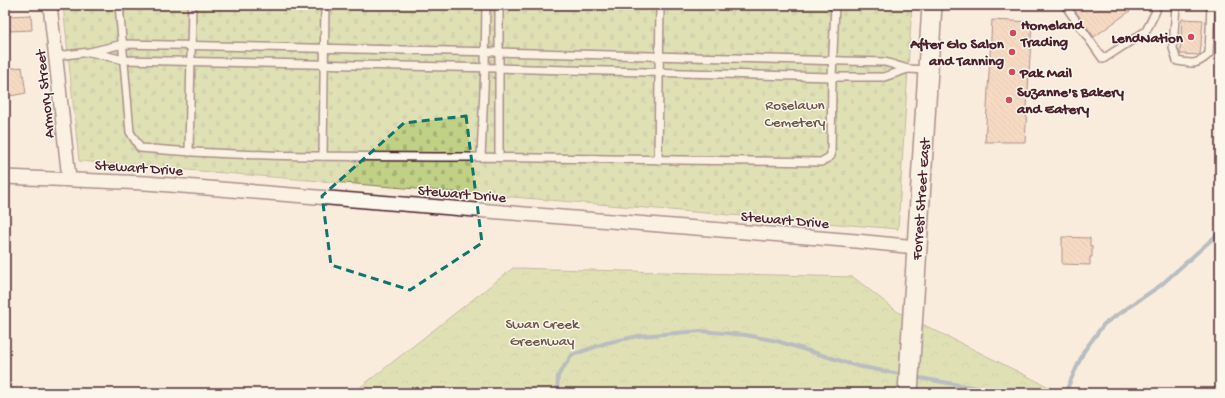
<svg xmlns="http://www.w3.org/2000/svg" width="1225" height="398" font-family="'Gochi Hand',sans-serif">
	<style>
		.forest { fill: url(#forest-crowns); stroke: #857858 }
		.cemetery { fill: url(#cemetery-stones); stroke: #857858 }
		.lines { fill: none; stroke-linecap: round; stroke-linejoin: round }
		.stream { stroke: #6d849b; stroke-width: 4 }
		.building { fill: url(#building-back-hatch); stroke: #4a1f2b }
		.lane-casing { stroke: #4a1f2b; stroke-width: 10 }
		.street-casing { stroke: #4a1f2b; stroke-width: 16 }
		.secondary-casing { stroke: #4a1f2b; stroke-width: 22 }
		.lane { stroke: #fbf7ec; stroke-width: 7 }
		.street { stroke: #fbf7ec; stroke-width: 13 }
		.secondary { stroke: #fbf7ec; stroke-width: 19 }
		.marked { fill: none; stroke: #0f766e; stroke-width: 3; stroke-dasharray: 8 5; stroke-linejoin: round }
		.poi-dot { fill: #d1495b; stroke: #fbf7ec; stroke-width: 1.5 }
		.labels { text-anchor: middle; stroke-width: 3; stroke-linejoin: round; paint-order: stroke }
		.poi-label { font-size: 15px; font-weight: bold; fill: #4a1f2b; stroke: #fbf7ec; text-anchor: start }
		.street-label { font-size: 15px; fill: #4a1f2b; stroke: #fbf7ec }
		.park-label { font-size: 15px; fill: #6d5446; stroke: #fbf7ec }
	</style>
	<defs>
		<pattern id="forest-crowns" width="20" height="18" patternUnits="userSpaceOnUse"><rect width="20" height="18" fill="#c0d186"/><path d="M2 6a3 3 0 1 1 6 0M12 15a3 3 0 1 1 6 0" fill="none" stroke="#a6b374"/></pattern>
		<pattern id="cemetery-stones" width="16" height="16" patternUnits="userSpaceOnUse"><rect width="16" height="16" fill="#c0d186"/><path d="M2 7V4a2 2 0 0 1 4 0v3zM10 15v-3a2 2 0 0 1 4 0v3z" fill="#a6b374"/></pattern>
		<pattern id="building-back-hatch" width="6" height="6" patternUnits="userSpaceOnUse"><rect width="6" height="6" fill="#f1c2a1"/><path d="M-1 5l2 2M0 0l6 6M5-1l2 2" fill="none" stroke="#d0a68b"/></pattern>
	</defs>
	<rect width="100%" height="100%" fill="#f9ecdd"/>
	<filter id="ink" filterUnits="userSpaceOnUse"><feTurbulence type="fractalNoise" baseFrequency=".025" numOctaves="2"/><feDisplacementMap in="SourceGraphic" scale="8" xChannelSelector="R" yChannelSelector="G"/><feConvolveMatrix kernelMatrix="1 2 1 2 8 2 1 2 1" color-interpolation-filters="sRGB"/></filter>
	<g filter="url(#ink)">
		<path class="forest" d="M513,268l340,9 45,35 163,81h-708z"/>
		<path class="cemetery" d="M63,5h849l-14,224 -819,-68z"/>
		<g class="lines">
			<g class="stream">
				<path d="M914,377l92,16"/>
				<path d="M557,393l1,-17 14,-21 34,-12 32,-7 63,-5 45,4 31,6 80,25 48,9"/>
				<path d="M1065,393l19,-42 20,-27 57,-39 59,-53"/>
			</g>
		</g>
		<g class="building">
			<path d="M1071,5h55l4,6 -36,26z"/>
			<path d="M31,15l1,15 -23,1 -1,-15z"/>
			<path d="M1182,19l21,1 -3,35 -20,-1z"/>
			<path d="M992,20l40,2 -7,120h-40z"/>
			<path d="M22,67l4,26 -21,4v-28z"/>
			<path d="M1062,237l28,1v8h2v11h-2v8l-28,-1z"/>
		</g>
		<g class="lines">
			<g class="lane-casing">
				<g id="lane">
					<path d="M119,5l11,127 10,16c110,10 221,8 331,9 117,1 233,4 350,5l10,-6 1,-79 3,-72"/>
					<path d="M1065,5l38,54 43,-28 10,-20 -2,-6"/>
					<path d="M1176,5l-3,43 4,13c16,3 20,4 32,-7l2,-49"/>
					<path d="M123,44l375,8 387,10 23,7 -24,8h-52l-334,-9 -374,-8 -34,-8z"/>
					<path d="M56,56l34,-4"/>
					<path d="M908,69l19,1"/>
					<path d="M189,152l3,-147"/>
					<path d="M323,156l2,-151"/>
					<path d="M481,157l4,-90 1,-62"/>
					<path d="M499,157v-152"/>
					<path d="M658,160l2,-155"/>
				</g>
			</g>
			<g class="street-casing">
				<g id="street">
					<path d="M50,5l19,174"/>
					<path d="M5,177l141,6 710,58 60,6"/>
				</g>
			</g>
			<g class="secondary-casing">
				<path id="secondary" d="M908,393l24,-388"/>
			</g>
			<use href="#lane" class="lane"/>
			<use href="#street" class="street"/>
			<use href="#secondary" class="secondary"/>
		</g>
	</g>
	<path d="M0 0H1225V398H0ZM466,116l16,127 -72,47 -79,-25 -9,-69 82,-73z" fill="#f9ecdd" fill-opacity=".55" fill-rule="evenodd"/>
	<path class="marked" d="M466,116l16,127 -72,47 -79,-25 -9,-69 82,-73z"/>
	<g class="poi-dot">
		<circle cx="1013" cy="33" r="4"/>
		<circle cx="1191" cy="37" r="4"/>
		<circle cx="1012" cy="52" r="4"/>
		<circle cx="1012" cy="72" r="4"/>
		<circle cx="1009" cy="100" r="4"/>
	</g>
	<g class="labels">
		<g class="poi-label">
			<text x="1021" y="29">Homeland<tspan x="1021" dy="17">Trading</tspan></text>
			<text x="1183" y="42" text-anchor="end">LendNation</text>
			<text x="1004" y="48" text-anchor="end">After Glo Salon<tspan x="1004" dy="17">and Tanning</tspan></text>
			<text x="1020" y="77">Pak Mail</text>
			<text x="1017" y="96">Suzanne's Bakery<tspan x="1017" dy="17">and Eatery</tspan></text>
		</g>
		<g class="street-label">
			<text transform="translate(44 94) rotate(-96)" y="5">Armory Street</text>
			<text transform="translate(139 167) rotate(4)" y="5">Stewart Drive</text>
			<text transform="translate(462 193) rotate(5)" y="5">Stewart Drive</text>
			<text transform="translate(920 199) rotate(-86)" y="5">Forrest Street East</text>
			<text transform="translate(785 219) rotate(5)" y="5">Stewart Drive</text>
		</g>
		<g class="park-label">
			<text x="795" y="109">Roselawn<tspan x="795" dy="17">Cemetery</tspan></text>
			<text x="542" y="328">Swan Creek<tspan x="542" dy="17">Greenway</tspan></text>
		</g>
	</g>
	<rect width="1225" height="398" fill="none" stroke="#fbf7ec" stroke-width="20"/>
	<rect x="10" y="10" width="1205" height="378" fill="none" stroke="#4a1f2b" stroke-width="1.5" filter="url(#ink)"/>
</svg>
